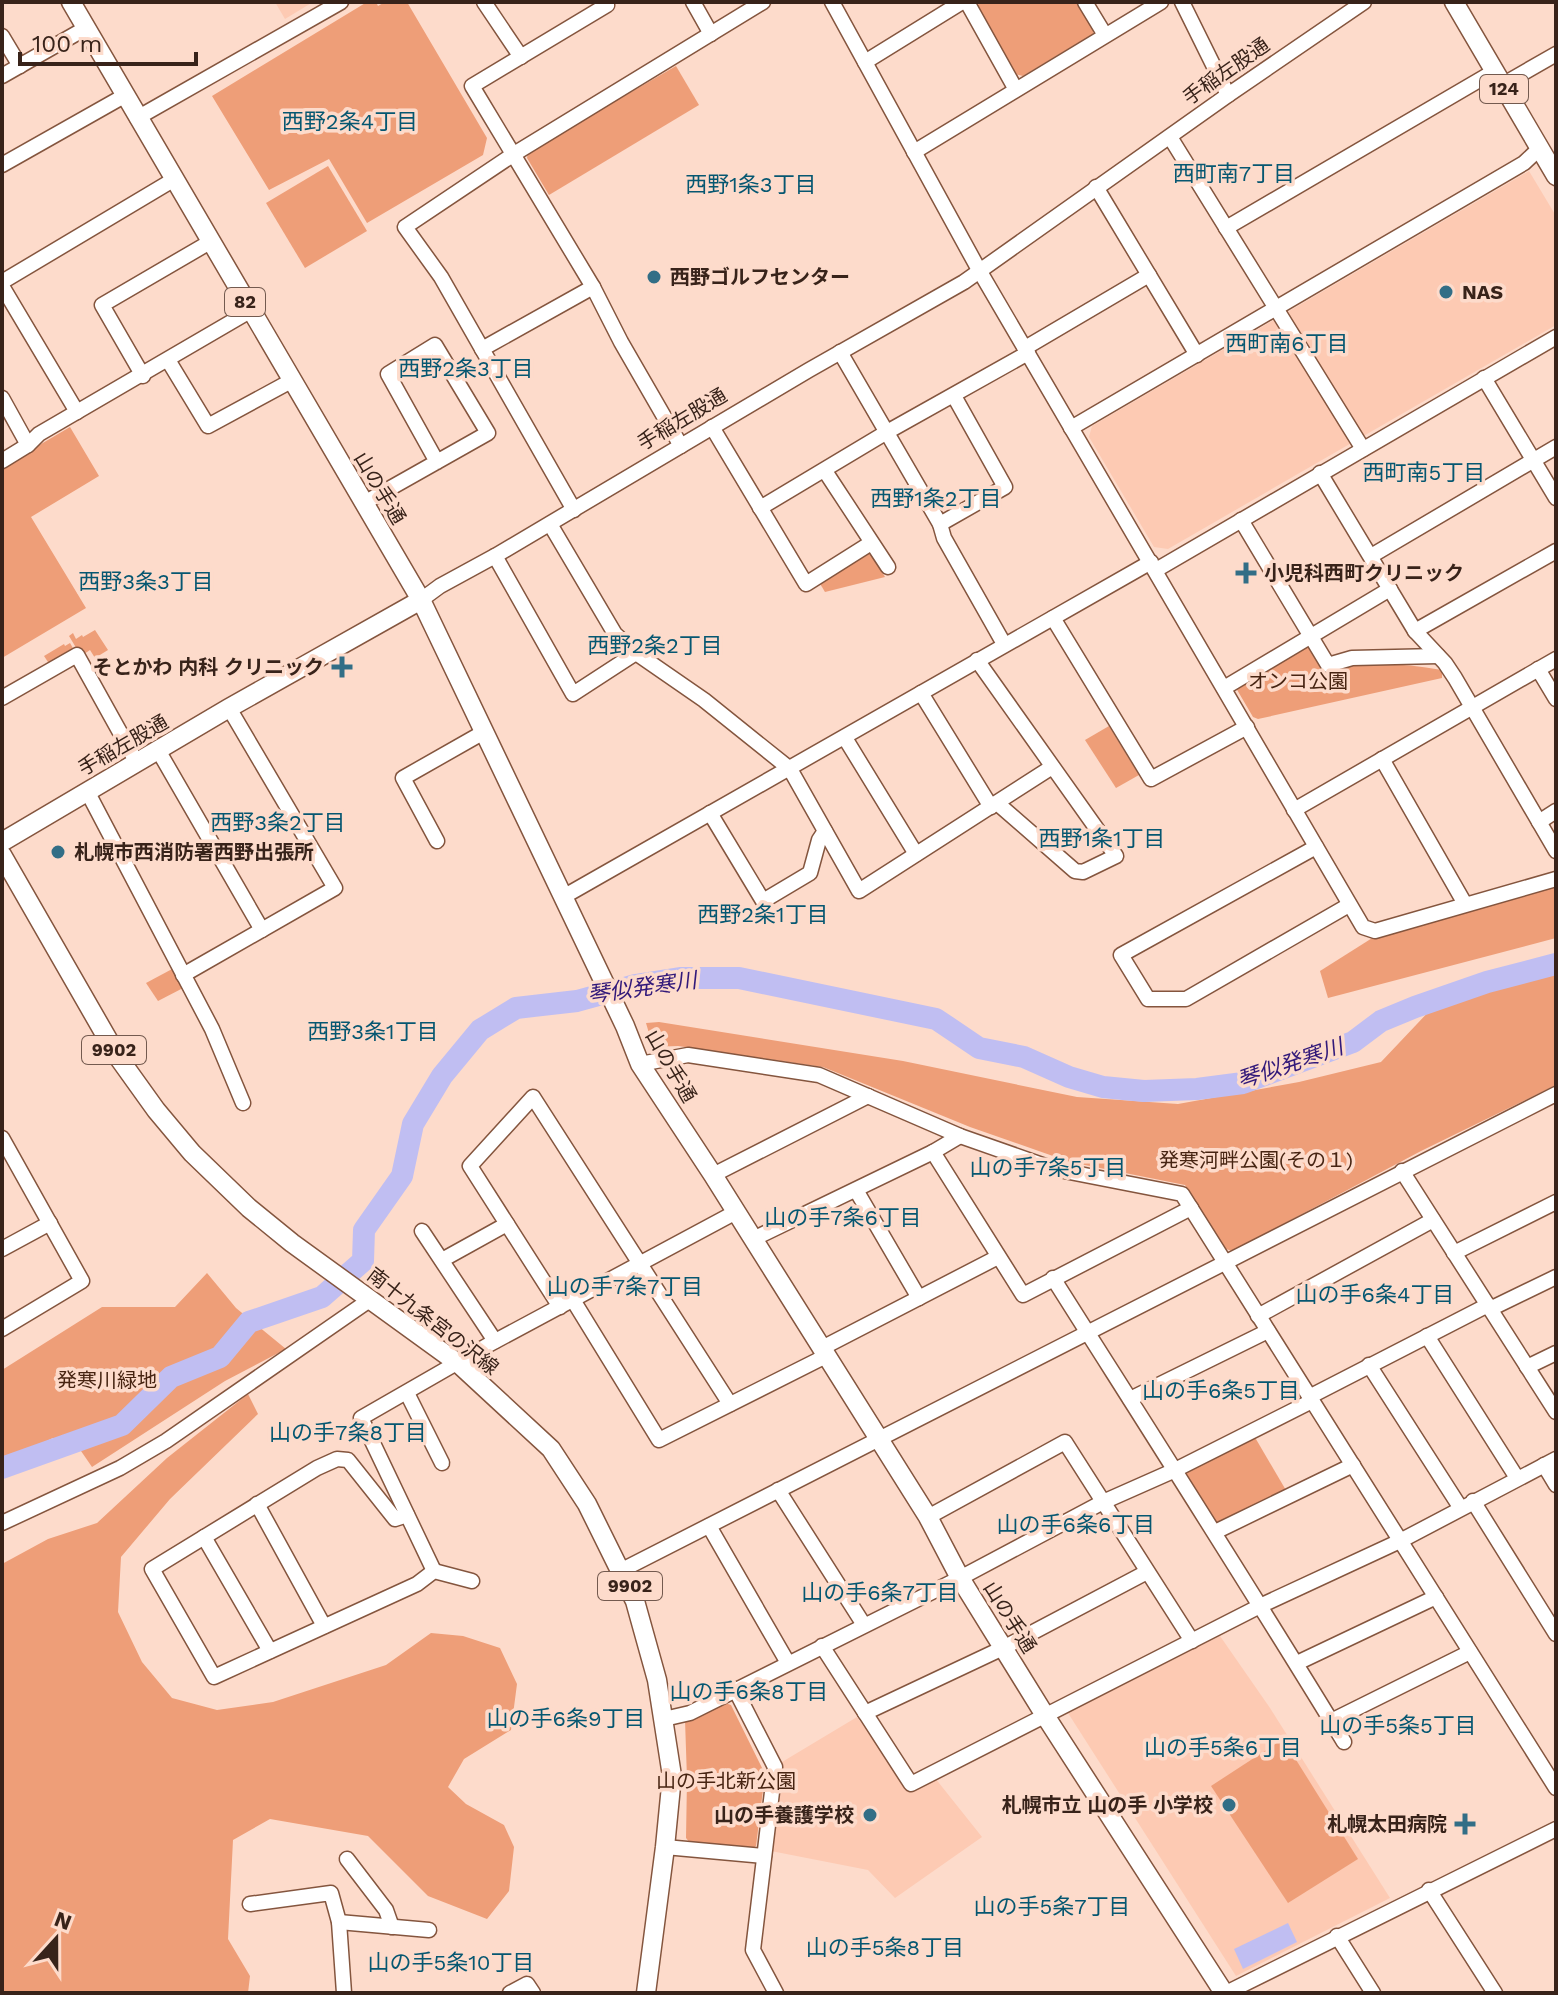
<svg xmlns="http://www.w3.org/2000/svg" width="1558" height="1995" font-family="'Work Sans','Noto Sans JP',sans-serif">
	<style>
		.built { fill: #fdcab3 }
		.green { fill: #ee9e78 }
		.water { fill: #c0bef2 }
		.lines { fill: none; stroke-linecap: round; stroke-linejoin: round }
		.river { stroke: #c0bef2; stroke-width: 22 }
		.minor-casing { stroke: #84553e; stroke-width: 17 }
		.major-casing { stroke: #84553e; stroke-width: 21 }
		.minor { stroke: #fff; stroke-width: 14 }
		.major { stroke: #fff; stroke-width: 18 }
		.poi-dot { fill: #326e86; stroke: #fddbcb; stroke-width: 3 }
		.labels { text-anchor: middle; stroke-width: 7; stroke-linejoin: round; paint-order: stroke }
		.shield { fill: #fddbcb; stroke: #735a4f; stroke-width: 2 }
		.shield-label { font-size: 18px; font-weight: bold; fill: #38231a }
		.street-label { font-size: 20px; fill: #38231a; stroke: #fddbcb }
		.poi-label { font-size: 20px; font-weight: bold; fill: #38231a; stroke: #fddbcb; text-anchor: start }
		.park-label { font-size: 20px; fill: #472412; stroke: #fddbcb }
		.neighbourhood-label { font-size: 22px; fill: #065771; stroke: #fddbcb }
		.water-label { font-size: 22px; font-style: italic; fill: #32197a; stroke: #fddbcb }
	</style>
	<rect width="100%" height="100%" fill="#fddbcb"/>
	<g class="built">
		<path d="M275,2h38l-28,17z"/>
		<path d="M1529,171l27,45v109l-388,224 -14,-2 -65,-110 3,-11z"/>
		<path d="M1220,1636l50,72 120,190 -154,78 -168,-263z"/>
		<path d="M857,1717l53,74 25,-13 47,59 -87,61 -27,-28 -97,-19 11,-89z"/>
	</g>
	<g class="green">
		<path d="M367,2h9l2,4 7,-4h22l80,136 -4,17 -116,68 -38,-64 -60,31 -57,-94z"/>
		<path d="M979,2h100l15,27 -1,5 -70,42 -8,-2 -38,-65z"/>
		<path d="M676,66l23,39 -150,90 -22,-37 1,-6z"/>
		<path d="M328,166l39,65 -62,37 -39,-65z"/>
		<path d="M70,427l29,49 -68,41 55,91 -84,50v-191z"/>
		<path d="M869,552l16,25 -60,15 -6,-10z"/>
		<path d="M95,630l13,20 -13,8 -5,-8 -9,6 -12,-20 4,-3 3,6 6,-4 1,2z"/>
		<path d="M70,643l4,7 -24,15 -6,-9 20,-12 1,2z"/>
		<path d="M1304,645l6,1 16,24c40,-9 75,-7 116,0v8l-184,41 -5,-2 -17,-29z"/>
		<path d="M1109,726l30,49 -23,13 -31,-48z"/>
		<path d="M1556,886v52l-228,60 -8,-27 57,-36z"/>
		<path d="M174,968l11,19 -27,14 -12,-18z"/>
		<path d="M1556,973v112l-135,66 -189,100 -6,-2 -41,-64 -115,-23 -100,-35 -147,-60 -145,-21 -25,1 -7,-24 13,-1 244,39 174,36 101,7 121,-22 82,-20 53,-56z"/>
		<path d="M207,1273l29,35 50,41 -61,32 -133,86 -11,-16 -28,-13 -51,24v-92l100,-63h73z"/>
		<path d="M248,1394l10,20 -88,85 -49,58 -3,55 24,50 30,36 45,12 56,-8 113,-37 45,-32 32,3 37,12 17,36 -6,46 -47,29 -16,28 18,17 38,21 10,22 -5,44 -22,28 -59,-23 -60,-60 -98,-17 -37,21 -5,99 22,37 -2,17h-246v-429l46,-25 49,-16 70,-65z"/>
		<path d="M1253,1434l34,58 -69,34 -36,-52z"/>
		<path d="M722,1702l9,3 34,69 -9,72 -4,3 -62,-6 -4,-5 1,-59 -2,-59z"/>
		<path d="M1283,1739l75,120 -70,44 -77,-117z"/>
	</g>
	<path class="water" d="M1288,1923l9,19 -54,27 -9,-20z"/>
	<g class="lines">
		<path class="river" d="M2,1468l120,-43 49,-48 49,-20 29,-35 73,-25 41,-36 1,-31 38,-54 11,-52 29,-48 38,-46 36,-22 61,-7 58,-16 45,-7h59l197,41 43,29 45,9 45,20 34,10 41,4 53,-2 46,-6 110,-41 28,-21 34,-14 72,-25 69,-18"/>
		<g class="minor-casing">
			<g id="minor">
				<path d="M484,2l37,55"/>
				<path d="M606,2l1,3 -135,81 121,201 28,55 60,104"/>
				<path d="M693,2l18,32"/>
				<path d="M832,2l147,268 384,657 12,4 181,-52"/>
				<path d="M967,2l48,86"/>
				<path d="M1085,2l20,33"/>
				<path d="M1182,2l46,93"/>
				<path d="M2,36l18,30"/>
				<path d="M865,62l97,-60"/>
				<path d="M2,76l84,-48"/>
				<path d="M1502,85l54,-31"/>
				<path d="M137,118l204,-116"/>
				<path d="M1170,137l193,312"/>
				<path d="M914,152l247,-150"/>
				<path d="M2,165l122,-69"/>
				<path d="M1096,187l101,168"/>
				<path d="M1226,228l267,-156"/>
				<path d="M2,282l171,-102"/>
				<path d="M2,286l75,126"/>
				<path d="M1025,348l124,-73"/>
				<path d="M482,349l111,-62"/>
				<path d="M840,352l100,172 4,14 60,106"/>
				<path d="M168,360l40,66 83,-45"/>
				<path d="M143,376l-41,-71 108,-63"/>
				<path d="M1484,378l72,120"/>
				<path d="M2,398l26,47"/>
				<path d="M712,427l94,157 65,-41"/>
				<path d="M1071,428l453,-265 16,-15"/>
				<path d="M2,461l26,-16 11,-11 211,-123"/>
				<path d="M825,471l63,96"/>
				<path d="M1320,473l95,158 30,32 10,15 101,173"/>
				<path d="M364,503l124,-70 -53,-88 -47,29 49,88"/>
				<path d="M760,508l127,-76 141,-79"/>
				<path d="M574,510l-133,-233 -36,-50 109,-73 249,-152"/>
				<path d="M1241,520l87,145 24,-7 86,-2"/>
				<path d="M550,524l65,110 21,19 68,47 86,69 69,122 193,-124"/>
				<path d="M940,524l65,-37 -51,-91"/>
				<path d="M495,556l78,138 63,-41"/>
				<path d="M1371,556l185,-109"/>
				<path d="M1156,570l400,-233"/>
				<path d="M421,600l19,-14 55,-30 314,-186 155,-88 264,-187 136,-93"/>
				<path d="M1053,618l98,161 96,-52"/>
				<path d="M1415,631l141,-80"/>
				<path d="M977,660l139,196 -33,16 -8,-1 -78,-68"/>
				<path d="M1538,669l18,30"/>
				<path d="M1224,688l166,-99"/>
				<path d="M921,693l70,114"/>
				<path d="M2,698l75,-43 60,108"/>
				<path d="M845,738l71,116"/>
				<path d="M158,750l104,180"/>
				<path d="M1382,759l83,145"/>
				<path d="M87,791l125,238 31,74"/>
				<path d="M1294,810l262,-151"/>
				<path d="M710,813l53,88 47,-28 9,-33 6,-9"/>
				<path d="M1539,822l17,-11"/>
				<path d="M437,841l-34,-63 81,-46"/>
				<path d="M1316,847l-195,108 27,44h38l163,-94"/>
				<path d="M563,897l588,-335"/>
				<path d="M183,975l152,-87 -106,-180"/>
				<path d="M640,1064l48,-9 131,20 141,61 94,33 128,25 374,594"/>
				<path d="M2,1138l80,143 -80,48"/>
				<path d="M933,1152l90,143 168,-87"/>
				<path d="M1402,1171l154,241"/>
				<path d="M713,1175l155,-79"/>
				<path d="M856,1190l63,108"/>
				<path d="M422,1231l73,110"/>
				<path d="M753,1239l180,-87 27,-16"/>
				<path d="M2,1249l48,-26"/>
				<path d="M1454,1253l102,-51"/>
				<path d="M442,1260l65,-36"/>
				<path d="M1053,1278c98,155 196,308 291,464"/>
				<path d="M573,1300l86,140 167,-84"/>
				<path d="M560,1307l-90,-141 63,-69 197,307"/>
				<path d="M1490,1309l66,-32"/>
				<path d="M1258,1316l175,-96"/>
				<path d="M1427,1336l90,142"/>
				<path d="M822,1348l176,-91"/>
				<path d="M1369,1365l91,142"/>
				<path d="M1527,1367l29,-14"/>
				<path d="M407,1393l35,70"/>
				<path d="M1309,1397l179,-92"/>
				<path d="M1130,1399l138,-68"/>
				<path d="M1544,1465l12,20"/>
				<path d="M778,1490l86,135"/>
				<path d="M1473,1501l83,133"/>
				<path d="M257,1504l67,122"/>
				<path d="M407,1515l-12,4 -47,-59 -11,-1 -20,9 -165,101 62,108 203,-93 17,-13 38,10"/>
				<path d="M928,1517l137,-75 127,199"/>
				<path d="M2,1523l118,-55 46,-27 205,-142"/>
				<path d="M709,1526l79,137"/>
				<path d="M1215,1532l138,-67"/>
				<path d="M204,1537l66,114"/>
				<path d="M622,1570l934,-476"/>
				<path d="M434,1571l-73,-153 127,-73 248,-133"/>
				<path d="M822,1646l89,138 351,-179 138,-64 156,-82"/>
				<path d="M1297,1663l139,-66"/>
				<path d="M735,1689l40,78 -22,183 23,43"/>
				<path d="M865,1713l138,-65 144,-76"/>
				<path d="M664,1719l26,-6 270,-135 143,-76 70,-31 139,-70"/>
				<path d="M1331,1721l139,-69"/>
				<path d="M665,1847l99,9"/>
				<path d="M347,1859l39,51 6,17"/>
				<path d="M1429,1890l66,103"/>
				<path d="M250,1904l81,-11 8,29 5,71"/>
				<path d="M339,1922l90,8"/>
				<path d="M1337,1936l36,57"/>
				<path d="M510,1993l17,-9 6,9"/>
				<path d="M1226,1993l330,-164"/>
			</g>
		</g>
		<g class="major-casing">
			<g id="major">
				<path d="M71,2l350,598 204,426 15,38 73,111 215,342 32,61 86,139 178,276"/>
				<path d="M1454,2l102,174"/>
				<path d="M2,842l227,-134 192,-108"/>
				<path d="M2,855l116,202 38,53 36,43 57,55 43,35 167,121 92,85 36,55 48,97 22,79 15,96 -7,71 -19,146"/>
			</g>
		</g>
		<use href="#minor" class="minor"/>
		<use href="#major" class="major"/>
	</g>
	<g class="poi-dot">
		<circle cx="654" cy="277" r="8"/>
		<circle cx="1446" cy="292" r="8"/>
		<path d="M1242 561h8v8h8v8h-8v8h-8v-8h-8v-8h8z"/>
		<path d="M338 655h8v8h8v8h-8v8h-8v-8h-8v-8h8z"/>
		<circle cx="58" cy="852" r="8"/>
		<circle cx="1229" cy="1805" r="8"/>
		<circle cx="870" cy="1815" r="8"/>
		<path d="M1461 1812h8v8h8v8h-8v8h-8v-8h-8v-8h8z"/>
	</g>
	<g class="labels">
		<g class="shield">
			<rect x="1480" y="75" width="48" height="28" rx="6"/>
			<rect x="225" y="288" width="40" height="28" rx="6"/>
			<rect x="82" y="1036" width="64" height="28" rx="6"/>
			<rect x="598" y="1572" width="64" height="28" rx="6"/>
		</g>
		<g class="shield-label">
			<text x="1504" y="95">124</text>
			<text x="245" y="308">82</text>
			<text x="114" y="1056">9902</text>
			<text x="630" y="1592">9902</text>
		</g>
		<g class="street-label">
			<text transform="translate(1226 71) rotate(-35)" y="7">手稲左股通</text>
			<text transform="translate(682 419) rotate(-31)" y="7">手稲左股通</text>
			<text transform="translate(380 488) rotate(59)" y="7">山の手通</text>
			<text transform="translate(123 745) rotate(-30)" y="7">手稲左股通</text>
			<text transform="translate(671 1066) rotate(60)" y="7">山の手通</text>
			<text transform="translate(433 1321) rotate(38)" y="7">南十九条宮の沢線</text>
			<text transform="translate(1010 1617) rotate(58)" y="7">山の手通</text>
		</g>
		<g class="poi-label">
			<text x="670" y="284">西野ゴルフセンター</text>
			<text x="1462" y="299">NAS</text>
			<text x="1264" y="580">小児科西町クリニック</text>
			<text x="324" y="674" text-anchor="end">そとかわ 内科 クリニック</text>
			<text x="74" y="859">札幌市西消防署西野出張所</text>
			<text x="1213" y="1812" text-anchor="end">札幌市立 山の手 小学校</text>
			<text x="854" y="1822" text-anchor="end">山の手養護学校</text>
			<text x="1447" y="1831" text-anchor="end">札幌太田病院</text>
		</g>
		<g class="park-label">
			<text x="1298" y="688">オンコ公園</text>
			<text x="1256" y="1167">発寒河畔公園(その１)</text>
			<text x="107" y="1387">発寒川緑地</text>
			<text x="726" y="1788">山の手北新公園</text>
		</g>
		<g class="neighbourhood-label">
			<text x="350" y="129">西野2条4丁目</text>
			<text x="1234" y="181">西町南7丁目</text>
			<text x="751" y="192">西野1条3丁目</text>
			<text x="1287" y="351">西町南6丁目</text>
			<text x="466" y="376">西野2条3丁目</text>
			<text x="1424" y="480">西町南5丁目</text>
			<text x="936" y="506">西野1条2丁目</text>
			<text x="146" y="589">西野3条3丁目</text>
			<text x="655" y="653">西野2条2丁目</text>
			<text x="278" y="830">西野3条2丁目</text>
			<text x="1102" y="846">西野1条1丁目</text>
			<text x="763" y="922">西野2条1丁目</text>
			<text x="373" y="1039">西野3条1丁目</text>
			<text x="1048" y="1175">山の手7条5丁目</text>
			<text x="843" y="1225">山の手7条6丁目</text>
			<text x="625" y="1294">山の手7条7丁目</text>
			<text x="1375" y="1302">山の手6条4丁目</text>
			<text x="1221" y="1398">山の手6条5丁目</text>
			<text x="348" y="1440">山の手7条8丁目</text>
			<text x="1076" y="1532">山の手6条6丁目</text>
			<text x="880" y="1600">山の手6条7丁目</text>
			<text x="749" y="1699">山の手6条8丁目</text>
			<text x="566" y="1726">山の手6条9丁目</text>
			<text x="1398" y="1733">山の手5条5丁目</text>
			<text x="1223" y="1755">山の手5条6丁目</text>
			<text x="1052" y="1914">山の手5条7丁目</text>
			<text x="885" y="1955">山の手5条8丁目</text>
			<text x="451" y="1970">山の手5条10丁目</text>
		</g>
		<g class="water-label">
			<text transform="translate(642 987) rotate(-8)" y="8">琴似発寒川</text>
			<text transform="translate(1290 1063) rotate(-19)" y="8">琴似発寒川</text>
		</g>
	</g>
	<rect width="1558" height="1995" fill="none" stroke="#38231a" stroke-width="8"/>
	<g transform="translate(56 1939) rotate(21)" stroke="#fddbcb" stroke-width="6" paint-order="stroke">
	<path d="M0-6L14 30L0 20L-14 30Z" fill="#38231a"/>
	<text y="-12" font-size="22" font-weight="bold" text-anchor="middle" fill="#38231a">N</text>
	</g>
	<path d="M20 52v12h176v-12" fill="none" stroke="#38231a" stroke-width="4"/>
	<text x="32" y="52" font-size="24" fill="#38231a" stroke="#fddbcb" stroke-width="6" paint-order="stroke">100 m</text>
</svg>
